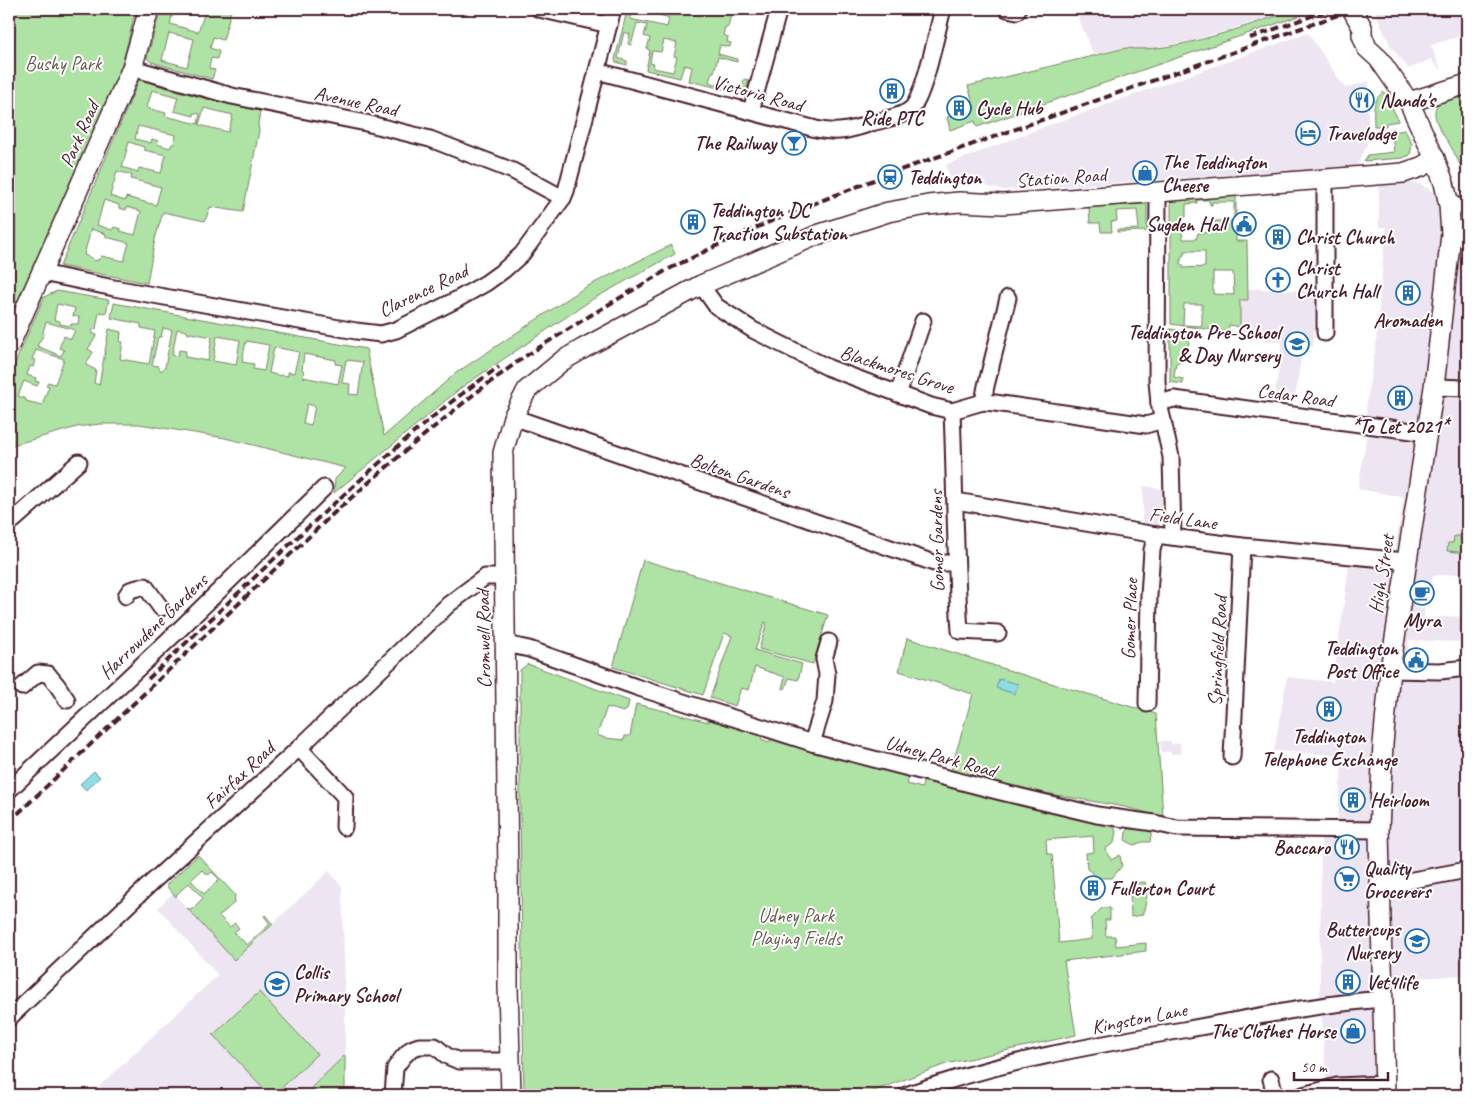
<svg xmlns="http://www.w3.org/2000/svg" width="1476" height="1104" font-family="Caveat,sans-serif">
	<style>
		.built { fill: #eee5f2 }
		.green { fill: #aee3a5; stroke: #7c8168; fill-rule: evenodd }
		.water { fill: #8cdde5; stroke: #72919b }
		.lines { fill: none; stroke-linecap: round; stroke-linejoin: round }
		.minor-casing { stroke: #4a1f2b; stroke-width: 19 }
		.major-casing { stroke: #4a1f2b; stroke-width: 22 }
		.minor { stroke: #fff; stroke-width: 15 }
		.major { stroke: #fff; stroke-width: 19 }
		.rail { stroke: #4a1f2b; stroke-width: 4; stroke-dasharray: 8 4; stroke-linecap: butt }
		.major-bridge-casing { stroke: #4a1f2b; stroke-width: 22; stroke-linecap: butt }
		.major-bridge { stroke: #fff; stroke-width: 19 }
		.labels { text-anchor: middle; stroke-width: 4; stroke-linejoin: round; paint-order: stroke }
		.park-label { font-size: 20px; fill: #685a50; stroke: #fff }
		.street-label { font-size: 20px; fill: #4a1f2b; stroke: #fff }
		.poi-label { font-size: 20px; font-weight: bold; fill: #4a1f2b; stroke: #fff; text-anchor: start }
	</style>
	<rect width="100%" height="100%" fill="#fff"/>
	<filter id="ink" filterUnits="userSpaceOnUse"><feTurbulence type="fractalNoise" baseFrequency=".02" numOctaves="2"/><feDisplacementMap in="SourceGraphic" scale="10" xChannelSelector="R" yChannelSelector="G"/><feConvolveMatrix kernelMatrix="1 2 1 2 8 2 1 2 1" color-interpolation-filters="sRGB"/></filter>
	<g filter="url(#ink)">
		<g class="built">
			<path d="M1075,9h223l-107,32 -51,9 -14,-2 -33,6z"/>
			<path d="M1374,9h93v36l-3,-10 -33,10 10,26 -10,-12 -22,10 -19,-24z"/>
			<path d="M1308,33l37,55 24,-7 -2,64 -11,22 -352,23 -54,-12 -4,-13 103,-40z"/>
			<path d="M1379,183h39l11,6 8,7 3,16 27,4v357l-34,3 -6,29 -13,-1 -1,3 11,2v9l39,-2 -1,26 -53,-2 -1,13 20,1 -1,12 40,-4v195l-10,2 10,57v59l-94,6v114h-50l-1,-11 4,-5 -6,-88 1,-155 16,-14 6,-67 -69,-4 13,-74 46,5 16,-116 43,1 12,-70 -46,-8 9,-56 -1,-25 8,-53 1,-1 11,-127h-7z"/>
			<path d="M1248,289l68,2 -3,56 -10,-2 -8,54 -20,-4 7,-53 -42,-5v-37l8,-1z"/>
			<path d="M1143,486l19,3 -2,40 -19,-3 2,-17z"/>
			<path d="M1160,741h11v3l9,-1 1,11h-10v-2h-10z"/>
			<path d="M329,871l13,16 3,106v102h-255l128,-120 -60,-67 15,-15 61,67z"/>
		</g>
		<g class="green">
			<path d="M9,9h127l-12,48 -20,62 -95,206z"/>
			<path d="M161,9h13l-4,15 28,8 8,-23h16l9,2 -8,29 -10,-3 -3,11 9,3 -2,8 -6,-1 -2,10 6,2 -3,9 -61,-17 -4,-4zM169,33l25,6 -7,28 -25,-7z"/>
			<path d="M659,9h80l-2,6 -6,-1 -3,13h-3l-2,8 5,2 -1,5 4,1 -1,4 -10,-2 -2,9 19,5v3l-19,-5 -4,15h-2l-3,10 21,6v1l11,1 3,-11 5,1 -4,14 -56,-13 3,-14 -8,-2 -4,13 -34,-8 4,-20 -3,-1 3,-11 -6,-2 3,-11 -10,-2 -6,22 -3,-1 2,-10 -6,-2 -6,26 9,3v4l-11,-3 -1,-3 12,-48 4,1 -1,7 37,8 2,-9 -11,-3 3,-1v-4zM664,40l13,3 -3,13 3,1 -4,15 -20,-4 1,-4 -4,-1 2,-12 9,1z"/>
			<path d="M1298,9h21l-342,118 -2,-6 -25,9 -3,-13 28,-8 -7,-23 158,-38c46,7 127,-25 172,-39z"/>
			<path d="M139,80l64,18 57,13 -2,13 1,7 -16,81 -33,-5 -5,14 -42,-9 -8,27 -8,44 -87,-17zM152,90l26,7 -4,14 20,5v-3l6,1 -2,10 -33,-8 1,-3 -19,-5zM204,108l29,7 -5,17 -29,-7zM138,126l38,9 -2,9h-2l-2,4 -13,-4 1,-3 -6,-2 -1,4 -16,-4zM129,142l15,5v3l22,5 -5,18 -22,-5 -1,4 -16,-5zM117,171l15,4 -1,4 30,8 -5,18 -30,-8 -1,4 -15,-5zM104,200l15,5v3l7,2 1,-3 14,4 -6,24 -15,-4 1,-2 -7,-2 -2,3 -15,-5zM91,229l15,5v3l23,6 -5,18 -23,-5 -1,3 -6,2 -2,-3 -8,-3z"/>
			<path d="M1384,92l15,29 -13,2v3h-12c0,-13 -3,-27 10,-34z"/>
			<path d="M1467,93v97l-1,-1 1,-22 -7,-2c-3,-6 -5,-12 -9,-18 -7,-13 -28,-36 -7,-48 6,-4 16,-4 23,-6z"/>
			<path d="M1405,130l7,14 -2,11 -7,3 -39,3 4,-6 26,-3 -2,-20z"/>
			<path d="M1236,196v45h11l1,59h-8v34h-2l1,-7 -10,-2 -2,7 -56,-8v-124zM1197,200h12l1,5h2v-3h22v19h-24v1l7,1v9l-19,1 -2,6h-13l-3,-21 6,-1v-13l11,-1zM1185,251h20v16l-22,1v-3l-3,-1 2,-8 2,-1zM1213,272h20l1,23 -21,-1zM1184,304h18v22l-19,-1z"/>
			<path d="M1147,204v27l-30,1v-2l22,-1 -2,-19 -21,1 1,10 -6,1 1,10h-11l-1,-9h-10l-1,-16z"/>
			<path d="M671,245l4,9 -82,45 -131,88 -128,106 1,-14 11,-11 -121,-30 -86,-14h-39l-23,3 -68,19v-69l35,-80 13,-6 52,9 -3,13 -7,-1 -3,17h-3l-1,4 5,2 -9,14 5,3 -7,13 10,5 -2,13 5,2 10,-56 12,3 -1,10h3l-3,17 29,5 6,-33 -14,-3v-4l-30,-6 3,-15 252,46 18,87 72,-63 128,-85zM57,304l18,4 -2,8 6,1 -1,7h-7v2l-11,-2v-3l-6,-1zM46,322l29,8 -4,9 -7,-3 -5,12 5,2 -3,6 -24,-10 7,-12 -1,-2zM163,328l9,2 -7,37 -4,4 -3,-5 -6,-1 6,-28h3zM177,329l10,2 1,3 3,-1 21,4 -4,24 -23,-4 1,-6 -7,-1 -1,6 -6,-1zM217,336l23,4 -4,25 -23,-4zM246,341l23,4 -5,26 -11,-2 1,-5 -12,-2zM274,347l25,5 -5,21 -6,-1v4l-7,-1v1l-12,-3zM36,350l28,9 -9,25 -7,-2 -2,3 3,1 -7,19 -16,-4v-2l-8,-3 6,-15 13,5 2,-4 -4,-1 1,-3 -9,-3 3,-9 3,1 2,-7 -3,-1zM304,354l32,6 -1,4 7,1 -4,19 -35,-7 1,-6 -2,-1zM346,360l17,2 -5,33 -9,-1 1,-10 -8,-1zM307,404l8,2 -4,19 -8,-2z"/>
			<path d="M1170,329l21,3 -4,19h-2l-1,3h-3l-2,9h-3l-2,14 9,2v5l-13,-2z"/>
			<path d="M1454,536h6l1,5h6v12l-20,-2 1,-8h5z"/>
			<path d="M643,560l185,55 -15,49 -54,-15 8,-26 -2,-1 -10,28 47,14 -4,16 -9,-2 -4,11 -3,-1 3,-11 -30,-10 -6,23 -8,-2 -6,18 -25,-8 22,-62 -8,-3 -21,62 -90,-28z"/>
			<path d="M907,638l120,38 129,38 7,103 -38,-10 -103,-18 -71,-19 22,-76 -74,-23z"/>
			<path d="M528,664l101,37 -2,9 -4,2 -16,-5 -10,28 8,3 19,2 1,-4h5l6,-32 73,18v-5l54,17 -2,5 8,3 3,-4 137,39 -2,7 15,4 1,-7 189,43 4,7 -2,12 -9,6 6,11 9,-5 2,11 -10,12h-13l-12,-9 -1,-16 8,-1 -1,-16 -47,4 1,14h5l7,89 33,-4 -1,-20 11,-11h8v12h-5l1,16h9l1,10 30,-3v8l-82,10 12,74 -130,29 -83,31h-339l-4,-286v-139z"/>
			<path d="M1131,827l21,2 -2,13h-8l-8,3 -9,-5 1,-8z"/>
			<path d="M198,855l37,40 -1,8 -15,13 11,11 5,-4 4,5 -5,4 13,13 23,-21 -6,-8 1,-1 8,9 -39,36 -47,-52 4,2 12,-12 -14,-15 -12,11 -1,3 -9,-10v-3zM202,870l6,5 4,-3 7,7 -15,15 -13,-14z"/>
			<path d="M1145,882c4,11 1,23 -3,33l-11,2 -1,-24h-3l9,-10z"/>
			<path d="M259,992l58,62 -43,41h-4l-57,-60z"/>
			<path d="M345,1055v40h-26l-7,-8z"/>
		</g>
		<g class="water">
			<path d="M999,679l19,5 -3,10 -19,-6z"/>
			<path d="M94,771l6,6 -14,13 -6,-6z"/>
		</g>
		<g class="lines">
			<g class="minor-casing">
				<g id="minor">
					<path d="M539,9l70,16"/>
					<path d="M1007,9l10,2 1,-2"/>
					<path d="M132,68l100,28 134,27 64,16 83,32 50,27"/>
					<path d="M597,71l219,58c22,5 35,1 56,-6 12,-4 31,-6 40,-15 13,-14 25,-78 31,-99"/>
					<path d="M751,111l28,-102"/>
					<path d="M1325,179v154"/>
					<path d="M1158,192l-1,189 2,22 12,54 2,80"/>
					<path d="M1449,205l18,2"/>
					<path d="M42,273l72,15 242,43 25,3 15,-4 60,-30 30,-17 18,-13 18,-16 41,-56 3,-7 47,-182"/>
					<path d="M701,285l15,21 37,24 76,38 102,38 21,5 31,-9 12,1 151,22 17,-5"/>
					<path d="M1434,387l33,1"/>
					<path d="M898,394l25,-73"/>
					<path d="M983,402l3,-16 22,-88"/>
					<path d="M1159,403l15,-4 253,34"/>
					<path d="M952,411c3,74 3,147 8,220l38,2"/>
					<path d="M513,417l421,146h21"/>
					<path d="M956,501l200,34 86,11 164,15"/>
					<path d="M9,522l5,-2 65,-58"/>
					<path d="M126,596l4,-6 15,-4 16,22"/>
					<path d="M506,644l23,5 107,38 176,56 185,48 100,24 57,8 23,5 202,2"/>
					<path d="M1390,670l50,1 27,-3"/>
					<path d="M22,687l16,-14 10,1 9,11 10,15"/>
					<path d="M1147,704l2,-109 3,-45 4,-15"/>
					<path d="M812,743l13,-42 2,-27 -3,-15 5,-17"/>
					<path d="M299,748l46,49 -1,30"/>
					<path d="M1232,757l10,-211"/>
					<path d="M9,790l173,-163 142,-139"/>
					<path d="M1380,886l87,-16"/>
					<path d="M9,1018l140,-133 150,-137 150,-144 36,-27h19"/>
					<path d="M1271,1079l4,16"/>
					<path d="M393,1095l2,-27 8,-11 8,-8 8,-3h16l12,10 12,5h51"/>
					<path d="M906,1095c91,-33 188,-50 283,-66 65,-12 129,-25 194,-30"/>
					<path d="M1303,1095l34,-9 48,-2"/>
				</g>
			</g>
			<g class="major-casing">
				<g id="major">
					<path d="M1362,27v8l5,13 12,11 30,43 26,57 9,24 5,22 2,29 -17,153 -44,283 -7,74 -4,86 6,265"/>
					<path d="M1409,102l58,-18"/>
					<path d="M9,346l123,-278 17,-59"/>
					<path d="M511,1095l-3,-108v-112l-5,-422 10,-36 14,-27 35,-29 22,-13 117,-63 116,-50 71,-23 40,-7 31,-3 44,2 400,-31 18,-6 14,-8"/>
				</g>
			</g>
			<use href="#minor" class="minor"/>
			<use href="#major" class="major"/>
			<g class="rail">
				<path d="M1250,38l81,-29"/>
				<path d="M148,679c73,-69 144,-139 219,-205 42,-38 85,-75 132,-107"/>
				<path d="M9,822l326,-310 76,-66 62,-51 51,-38 67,-42 76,-45 53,-26 65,-29 104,-41 466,-165"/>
			</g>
			<g class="major-bridge-casing">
				<path id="major-bridge" d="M1352,9l10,18"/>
			</g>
			<use href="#major-bridge" class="major-bridge"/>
		</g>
	</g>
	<defs>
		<g id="building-ring" transform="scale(1.25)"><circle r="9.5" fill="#fff" stroke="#1f6fb2" stroke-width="1.5"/><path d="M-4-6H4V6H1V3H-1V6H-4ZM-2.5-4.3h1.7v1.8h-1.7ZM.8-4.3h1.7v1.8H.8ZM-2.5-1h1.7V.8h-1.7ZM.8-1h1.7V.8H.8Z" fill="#1f6fb2"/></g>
		<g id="restaurant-ring" transform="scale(1.25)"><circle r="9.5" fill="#fff" stroke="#1f6fb2" stroke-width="1.5"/><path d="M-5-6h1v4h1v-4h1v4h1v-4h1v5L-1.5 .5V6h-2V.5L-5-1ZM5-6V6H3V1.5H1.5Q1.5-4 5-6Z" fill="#1f6fb2"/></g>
		<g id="hotel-ring" transform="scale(1.25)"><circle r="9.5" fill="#fff" stroke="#1f6fb2" stroke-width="1.5"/><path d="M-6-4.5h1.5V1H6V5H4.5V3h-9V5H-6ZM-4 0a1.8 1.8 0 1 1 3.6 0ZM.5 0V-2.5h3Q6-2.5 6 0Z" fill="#1f6fb2"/></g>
		<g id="bar-ring" transform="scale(1.25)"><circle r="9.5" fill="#fff" stroke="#1f6fb2" stroke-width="1.5"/><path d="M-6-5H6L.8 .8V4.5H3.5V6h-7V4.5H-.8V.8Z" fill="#1f6fb2"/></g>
		<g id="shop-ring" transform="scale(1.25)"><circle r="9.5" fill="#fff" stroke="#1f6fb2" stroke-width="1.5"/><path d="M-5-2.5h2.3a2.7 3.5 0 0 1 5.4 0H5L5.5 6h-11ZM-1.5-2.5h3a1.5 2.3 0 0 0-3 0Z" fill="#1f6fb2"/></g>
		<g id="station-ring" transform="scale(1.25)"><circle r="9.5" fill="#fff" stroke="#1f6fb2" stroke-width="1.5"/><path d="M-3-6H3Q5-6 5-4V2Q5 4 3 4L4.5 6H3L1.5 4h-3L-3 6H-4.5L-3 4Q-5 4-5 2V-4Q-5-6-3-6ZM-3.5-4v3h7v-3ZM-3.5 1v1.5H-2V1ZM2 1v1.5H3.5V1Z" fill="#1f6fb2"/></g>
		<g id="civic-ring" transform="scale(1.25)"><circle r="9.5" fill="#fff" stroke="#1f6fb2" stroke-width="1.5"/><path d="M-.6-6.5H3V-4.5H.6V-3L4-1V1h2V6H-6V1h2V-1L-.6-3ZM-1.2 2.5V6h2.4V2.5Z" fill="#1f6fb2"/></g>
		<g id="church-ring" transform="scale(1.25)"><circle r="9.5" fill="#fff" stroke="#1f6fb2" stroke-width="1.5"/><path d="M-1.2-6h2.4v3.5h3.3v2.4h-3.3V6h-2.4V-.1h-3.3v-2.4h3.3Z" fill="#1f6fb2"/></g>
		<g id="school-ring" transform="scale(1.25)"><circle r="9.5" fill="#fff" stroke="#1f6fb2" stroke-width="1.5"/><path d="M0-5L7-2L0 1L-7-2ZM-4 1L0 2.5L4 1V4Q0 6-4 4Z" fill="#1f6fb2"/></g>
		<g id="cafe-ring" transform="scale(1.25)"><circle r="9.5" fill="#fff" stroke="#1f6fb2" stroke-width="1.5"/><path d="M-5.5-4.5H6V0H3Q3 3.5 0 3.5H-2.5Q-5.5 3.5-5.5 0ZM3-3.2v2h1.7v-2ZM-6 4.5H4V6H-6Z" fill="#1f6fb2"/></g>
		<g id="supermarket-ring" transform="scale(1.25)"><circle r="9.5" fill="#fff" stroke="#1f6fb2" stroke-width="1.5"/><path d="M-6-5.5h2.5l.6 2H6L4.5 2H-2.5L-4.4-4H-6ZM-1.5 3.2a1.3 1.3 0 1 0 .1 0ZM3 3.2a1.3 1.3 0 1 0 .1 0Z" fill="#1f6fb2"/></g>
	</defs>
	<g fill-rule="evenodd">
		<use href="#building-ring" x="892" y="91"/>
		<use href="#restaurant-ring" x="1362" y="100"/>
		<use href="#building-ring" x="959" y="108"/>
		<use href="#hotel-ring" x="1308" y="133"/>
		<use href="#bar-ring" x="794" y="143"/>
		<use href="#shop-ring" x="1145" y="173"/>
		<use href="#station-ring" x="890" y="177"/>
		<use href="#building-ring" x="693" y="222"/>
		<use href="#civic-ring" x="1244" y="224"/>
		<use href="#building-ring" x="1278" y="237"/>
		<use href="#church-ring" x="1278" y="280"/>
		<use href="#building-ring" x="1408" y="293"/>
		<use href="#school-ring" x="1297" y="344"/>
		<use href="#building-ring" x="1400" y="398"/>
		<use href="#cafe-ring" x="1422" y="593"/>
		<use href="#civic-ring" x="1416" y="660"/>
		<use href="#building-ring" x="1329" y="709"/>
		<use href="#building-ring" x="1353" y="800"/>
		<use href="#restaurant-ring" x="1347" y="847"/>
		<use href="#supermarket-ring" x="1347" y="879"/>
		<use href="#building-ring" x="1093" y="888"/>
		<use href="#school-ring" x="1417" y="941"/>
		<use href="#building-ring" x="1348" y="982"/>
		<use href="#school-ring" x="277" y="984"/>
		<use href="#shop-ring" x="1353" y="1031"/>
	</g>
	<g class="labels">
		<g class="park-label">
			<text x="63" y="70">Bushy Park</text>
			<text x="796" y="922">Udney Park<tspan x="796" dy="23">Playing Fields</tspan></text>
		</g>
		<g class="street-label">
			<text transform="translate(758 93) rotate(15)" y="7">Victoria Road</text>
			<text transform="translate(356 101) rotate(12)" y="7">Avenue Road</text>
			<text transform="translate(79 134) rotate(-66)" y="7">Park Road</text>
			<text transform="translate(1061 177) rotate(-4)" y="7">Station Road</text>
			<text transform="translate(423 290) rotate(-26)" y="7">Clarence Road</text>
			<text transform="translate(897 369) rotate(18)" y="7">Blackmores Grove</text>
			<text transform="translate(1296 395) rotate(8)" y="7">Cedar Road</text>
			<text transform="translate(740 475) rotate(19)" y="7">Bolton Gardens</text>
			<text transform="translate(1183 518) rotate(8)" y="7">Field Lane</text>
			<text transform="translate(936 541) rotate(-91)" y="7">Gomer Gardens</text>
			<text transform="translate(1381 574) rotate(-81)" y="7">High Street</text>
			<text transform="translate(1129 619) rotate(-88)" y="7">Gomer Place</text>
			<text transform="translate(153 626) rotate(-44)" y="7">Harrowdene Gardens</text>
			<text transform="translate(483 639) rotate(-91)" y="7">Cromwell Road</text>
			<text transform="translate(1217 651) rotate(-87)" y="7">Springfield Road</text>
			<text transform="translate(941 756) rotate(15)" y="7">Udney Park Road</text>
			<text transform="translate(239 775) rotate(-43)" y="7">Fairfax Road</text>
			<text transform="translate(1139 1018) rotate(-11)" y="7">Kingston Lane</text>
		</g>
		<g class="poi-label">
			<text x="1380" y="107">Nando's</text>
			<text x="976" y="115">Cycle Hub</text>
			<text x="892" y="125" text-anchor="middle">Ride PTC</text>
			<text x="1326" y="140">Travelodge</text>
			<text x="776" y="150" text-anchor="end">The Railway</text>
			<text x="1162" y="169">The Teddington<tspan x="1162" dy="23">Cheese</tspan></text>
			<text x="908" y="184">Teddington</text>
			<text x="710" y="217">Teddington DC<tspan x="710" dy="23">Traction Substation</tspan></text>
			<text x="1226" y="231" text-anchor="end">Sugden Hall</text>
			<text x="1296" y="244">Christ Church</text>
			<text x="1296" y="275">Christ<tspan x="1296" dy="23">Church Hall</tspan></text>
			<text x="1408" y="327" text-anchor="middle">Aromaden</text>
			<text x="1280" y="339" text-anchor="end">Teddington Pre-School<tspan x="1280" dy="23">&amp; Day Nursery</tspan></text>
			<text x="1400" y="433" text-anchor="middle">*To Let 2021*</text>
			<text x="1422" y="627" text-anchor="middle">Myra</text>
			<text x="1398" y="655" text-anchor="end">Teddington<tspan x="1398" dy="23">Post Office</tspan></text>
			<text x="1329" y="743" text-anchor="middle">Teddington<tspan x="1329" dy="23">Telephone Exchange</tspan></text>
			<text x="1370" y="807">Heirloom</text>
			<text x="1330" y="854" text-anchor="end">Baccaro</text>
			<text x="1364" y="875">Quality<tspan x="1364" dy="23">Grocerers</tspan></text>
			<text x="1110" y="895">Fullerton Court</text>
			<text x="1400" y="936" text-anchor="end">Buttercups<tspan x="1400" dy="23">Nursery</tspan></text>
			<text x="294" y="979">Collis<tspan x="294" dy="23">Primary School</tspan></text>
			<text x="1366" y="989">Vet4life</text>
			<text x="1336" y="1038" text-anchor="end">The Clothes Horse</text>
		</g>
	</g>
	<rect width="1476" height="1104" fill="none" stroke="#fff" stroke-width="30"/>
	<rect x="15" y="15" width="1446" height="1074" fill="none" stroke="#4a1f2b" stroke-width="2" filter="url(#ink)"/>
	<path d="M1294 1072v8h94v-8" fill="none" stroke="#4a1f2b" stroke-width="2.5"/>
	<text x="1301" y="1072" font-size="15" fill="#4a1f2b" stroke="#ffffff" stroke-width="4" paint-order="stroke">50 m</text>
</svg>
